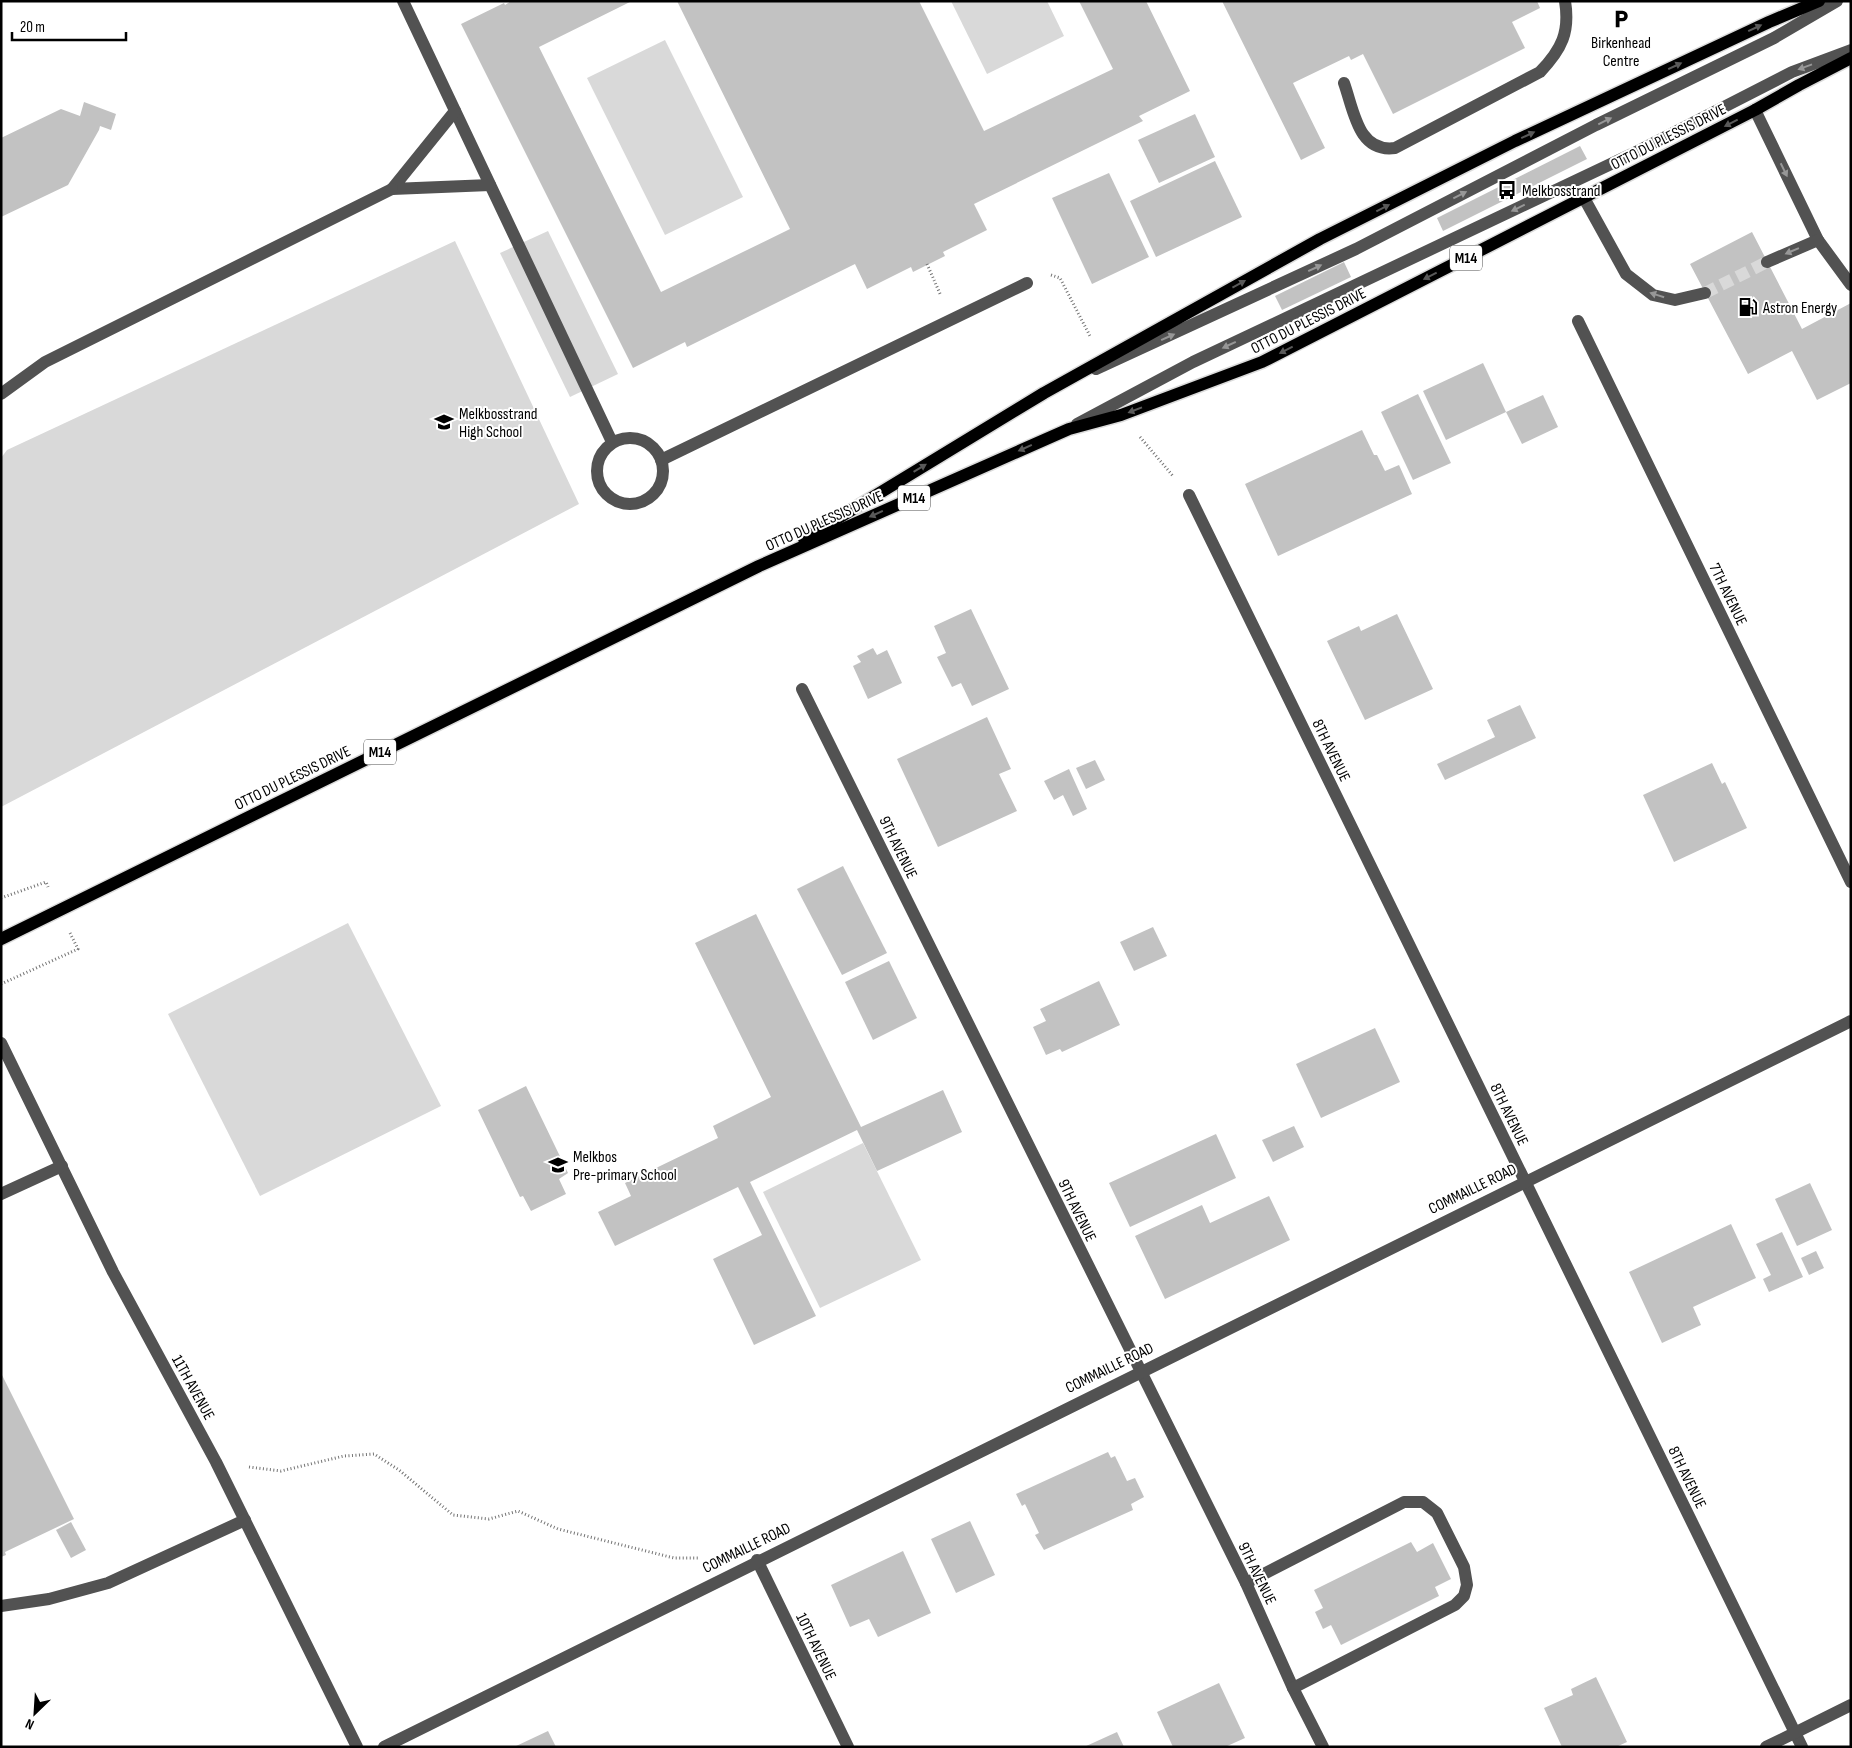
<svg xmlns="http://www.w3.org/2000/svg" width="1852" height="1748" font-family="'Sofia Sans Condensed',sans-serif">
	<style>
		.green { fill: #d9d9d9 }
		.building { fill: #c2c2c2 }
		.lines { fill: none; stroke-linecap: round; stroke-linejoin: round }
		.minor-tunnel { stroke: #d9d9d9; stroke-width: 12; stroke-dasharray: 12 6; stroke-linecap: butt }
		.major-casing { stroke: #dbdbdb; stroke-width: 15 }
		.path { stroke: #747474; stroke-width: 3; stroke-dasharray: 1 2.5; stroke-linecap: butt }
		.minor { stroke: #525252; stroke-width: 12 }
		.major { stroke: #000; stroke-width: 12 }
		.oneway { fill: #595959 }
		.oneway2 { fill: #979797 }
		.labels { text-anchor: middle; stroke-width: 4; stroke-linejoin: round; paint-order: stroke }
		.shield { fill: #fff; stroke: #4c4c4c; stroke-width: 1 }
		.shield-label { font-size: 15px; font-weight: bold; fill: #000 }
		.poi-label { font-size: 16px; fill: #000; stroke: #fff; text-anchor: start }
		.street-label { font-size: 16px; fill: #000; stroke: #fff }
	</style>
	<rect width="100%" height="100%" fill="#fff"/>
	<g class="green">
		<path d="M951,1h96l17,35 -77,38z"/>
		<path d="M665,40l78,157 -78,38 -78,-157z"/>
		<path d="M548,231l70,143 -48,23 -70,-144z"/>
		<path d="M455,241l124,263 -578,303v-349l6,-8z"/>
		<path d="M348,923l93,183 -181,90 -92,-182z"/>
		<path d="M863,1143l58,117 -101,48 -57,-116z"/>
	</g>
	<g class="building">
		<path d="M511,1h121l-93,46 122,245 129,-63 -113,-228h242l65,130 129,-62 -34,-68h67l44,90 -51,25 4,5 -169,83 13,26 -44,22 2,4 -32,16 -2,-5 -44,22 -12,-25 -168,83 -2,-5 -52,26 -172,-344 43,-21 1,2z"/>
		<path d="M1222,1h315l3,7 -28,14 13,26 -132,66 -30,-60 -12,6 -2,-4 -56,27 32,65 -24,12z"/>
		<path d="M84,102l32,12 -5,16 -11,-4 -1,4 -31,55 -67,32v-79l60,-29 19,7z"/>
		<path d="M1195,114l20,43 -56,26 -21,-43z"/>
		<path d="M1580,146l7,13 -144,72 -6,-13z"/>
		<path d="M1215,161l27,56 -86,40 -26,-56z"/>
		<path d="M1109,173l40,84 -57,27 -40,-86z"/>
		<path d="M1752,232l50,97 49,-26v80l-34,17 -25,-49 -44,23 -58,-110z"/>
		<path d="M1344,262l7,15 -69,33 -7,-14z"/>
		<path d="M1483,363l23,49 -60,28 -23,-49z"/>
		<path d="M1418,394l33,69 -38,17 -32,-68z"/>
		<path d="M1543,395l15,32 -36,17 -16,-32z"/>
		<path d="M1362,430l12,25h3l8,16 14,-6 13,29 -134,62 -33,-72z"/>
		<path d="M971,609l38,80 -37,17 -11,-23 -9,4 -15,-30 9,-4 -12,-27z"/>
		<path d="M1397,614l36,75 -68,31 -38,-79 32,-15 2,5z"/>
		<path d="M873,648l4,7 10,-5 15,33 -34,16 -15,-33 8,-4 -4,-6z"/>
		<path d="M1520,705l16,33 -91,42 -8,-16 58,-27 -8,-17z"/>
		<path d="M987,717l24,52 -12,5 18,37 -79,36 -41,-88z"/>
		<path d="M1095,760l10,20 -19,9 -10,-21z"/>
		<path d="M1712,763l10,21 3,-2 22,46 -73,34 -31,-67z"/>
		<path d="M1069,769l18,40 -14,7 -10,-21 -9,5 -10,-19z"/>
		<path d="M843,866l44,87 -45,22 -45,-86z"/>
		<path d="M756,914l105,213 82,-37 19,42 -85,39 -20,-41 -107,52 66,134 -62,29 -41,-86 49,-24 -24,-48 -123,59 -17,-34 33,-16 -6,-13 93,-45 -5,-12 58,-29 -76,-154z"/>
		<path d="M1153,927l14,29 -33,15 -14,-29z"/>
		<path d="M889,961l28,57 -44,22 -28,-58z"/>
		<path d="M1099,981l21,44 -58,27 -2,-3 -14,6 -13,-28 13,-6 -6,-12z"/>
		<path d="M1375,1028l25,54 -79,36 -25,-54z"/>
		<path d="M526,1086l42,87 -9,6 7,15 -35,17 -8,-15 -3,1 -42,-87z"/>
		<path d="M1294,1126l10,21 -31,15 -11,-22z"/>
		<path d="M1216,1134l20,44 -106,49 -21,-44z"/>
		<path d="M1810,1183l22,47 -35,16 -22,-47z"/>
		<path d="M1269,1196l21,44 -125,59 -30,-63 67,-31 8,18z"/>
		<path d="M1731,1224l25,54 -63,29 8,18 -39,18 -33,-71z"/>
		<path d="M1782,1232l21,45 -34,15 -6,-13 8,-4 -15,-31z"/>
		<path d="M1816,1251l8,17 -15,7 -8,-17z"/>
		<path d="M1,1373l73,146 -69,33 1,3 -5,2z"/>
		<path d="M1108,1452l3,6 4,-2 12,25 8,-3 9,19 -13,7 2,6 -89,40 -9,-15 4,-2 -14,-29 -3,2 -6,-12z"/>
		<path d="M970,1521l25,54 -39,18 -25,-54z"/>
		<path d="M71,1522l15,28 -15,8 -15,-28z"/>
		<path d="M1411,1542l6,10 16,-9 18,36 -16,8 4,9 -98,49 -10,-20 -8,4 -8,-17 8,-4 -9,-18z"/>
		<path d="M903,1551l28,62 -53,24 -9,-18 -19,8 -19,-42z"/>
		<path d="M1596,1677l31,65 -11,5h-54l-18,-39 29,-13 -2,-6z"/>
		<path d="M1219,1683l26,55 -20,9h-52l-16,-35z"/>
		<path d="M548,1731l8,16h-42z"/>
		<path d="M1117,1732l7,15h-40z"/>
	</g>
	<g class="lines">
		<path class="minor-tunnel" d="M1705,293l62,-31"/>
		<g class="major-casing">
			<g id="major">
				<path d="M804,539l240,-146 276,-154 195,-98 254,-119 50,-21"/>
				<path d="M1,939l758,-373 310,-137 52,-14 141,-53 493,-252 44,-25 52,-27"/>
			</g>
		</g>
		<g class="path">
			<path d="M927,264l14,32"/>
			<path d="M1051,275l9,3 31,60"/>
			<path d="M1140,437l33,39"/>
			<path d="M1,898l45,-16 2,5"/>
			<path d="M1,984l77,-35 -8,-16"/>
			<path d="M249,1467l32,4 63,-15 30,-2 25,16 54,45 36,4 29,-8 40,18 116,29h24"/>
		</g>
		<g class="minor">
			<path d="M403,1l209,441"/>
			<path d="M1344,83c10,28 14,70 51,65l145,-76c22,-23 30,-40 25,-71"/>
			<path d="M1755,110l63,130 33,45"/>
			<path d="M455,111l-63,78 98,-4"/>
			<path d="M1584,198l42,76 27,21 22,5 30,-7"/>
			<path d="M1767,262l51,-22"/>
			<path d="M1578,321l273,561"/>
			<path d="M1096,369l260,-120 240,-124 178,-87 63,-37"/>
			<path d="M1,394l44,-32 347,-173"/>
			<path d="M1077,424l116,-62 439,-208 160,-82 59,-22"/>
			<circle cx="630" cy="471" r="33"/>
			<path d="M661,460l366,-177"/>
			<path d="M1189,495l613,1252"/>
			<path d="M802,689l444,894 47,105 30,59"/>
			<path d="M1,1043l112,229 103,190 141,285"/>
			<path d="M1,1194l61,-28"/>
			<path d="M757,1560l91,187"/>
			<path d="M1246,1583l158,-81h19l14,11 27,54 3,18 -3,11 -9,9 -162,83"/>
			<path d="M1,1606l48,-7 59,-16 137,-63"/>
			<path d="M384,1747c487,-245 976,-487 1467,-726"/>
			<path d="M1766,1747l85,-42"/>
		</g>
		<use href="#major" class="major"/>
	</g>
	<defs><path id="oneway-solid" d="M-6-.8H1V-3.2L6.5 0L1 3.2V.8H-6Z" transform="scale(1.25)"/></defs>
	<g class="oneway">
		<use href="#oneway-solid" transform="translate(1755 28) rotate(-25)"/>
		<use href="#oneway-solid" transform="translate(1675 66) rotate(-25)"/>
		<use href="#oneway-solid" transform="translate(1731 123) rotate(153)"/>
		<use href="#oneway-solid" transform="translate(1528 135) rotate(-25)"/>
		<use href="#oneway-solid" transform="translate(1383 208) rotate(-27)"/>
		<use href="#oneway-solid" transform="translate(1430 276) rotate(153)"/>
		<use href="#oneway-solid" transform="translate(1239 284) rotate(-29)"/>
		<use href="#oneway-solid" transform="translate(1286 350) rotate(153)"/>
		<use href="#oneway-solid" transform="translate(1135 410) rotate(159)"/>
		<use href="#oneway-solid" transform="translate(1025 448) rotate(156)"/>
		<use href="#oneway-solid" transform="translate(920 468) rotate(-31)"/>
		<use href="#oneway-solid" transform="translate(876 514) rotate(156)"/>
	</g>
	<g class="oneway2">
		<use href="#oneway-solid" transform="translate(1805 67) rotate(160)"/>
		<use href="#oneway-solid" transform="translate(1605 121) rotate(-26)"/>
		<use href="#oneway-solid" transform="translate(1784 170) rotate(64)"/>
		<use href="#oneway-solid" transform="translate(1460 195) rotate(-27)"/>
		<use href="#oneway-solid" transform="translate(1518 208) rotate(154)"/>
		<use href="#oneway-solid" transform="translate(1792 251) rotate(157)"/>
		<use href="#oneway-solid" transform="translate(1315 268) rotate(-25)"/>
		<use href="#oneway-solid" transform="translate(1657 295) rotate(-162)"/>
		<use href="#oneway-solid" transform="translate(1168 337) rotate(-24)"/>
		<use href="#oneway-solid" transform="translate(1229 345) rotate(155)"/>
	</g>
	<defs>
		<g id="parking-bare" transform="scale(1.5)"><path d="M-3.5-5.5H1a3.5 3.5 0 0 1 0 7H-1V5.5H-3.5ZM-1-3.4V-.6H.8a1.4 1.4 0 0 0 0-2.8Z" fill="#000" stroke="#fff" stroke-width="2.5" paint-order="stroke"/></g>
		<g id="bus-bare" transform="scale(1.5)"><path d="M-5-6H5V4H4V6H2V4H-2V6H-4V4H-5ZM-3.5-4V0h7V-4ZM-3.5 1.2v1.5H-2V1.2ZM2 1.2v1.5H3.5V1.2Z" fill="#000" stroke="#fff" stroke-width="2.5" paint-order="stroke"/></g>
		<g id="fuel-bare" transform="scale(1.5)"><path d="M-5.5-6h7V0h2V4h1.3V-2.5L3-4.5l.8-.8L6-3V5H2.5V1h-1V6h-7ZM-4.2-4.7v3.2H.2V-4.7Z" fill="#000" stroke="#fff" stroke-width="2.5" paint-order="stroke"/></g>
		<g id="school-bare" transform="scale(1.5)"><path d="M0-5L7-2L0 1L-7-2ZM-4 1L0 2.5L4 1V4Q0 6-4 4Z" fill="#000" stroke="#fff" stroke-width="2.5" paint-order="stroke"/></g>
	</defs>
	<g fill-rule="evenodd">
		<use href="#parking-bare" x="1621" y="19"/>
		<use href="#bus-bare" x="1507" y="190"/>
		<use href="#fuel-bare" x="1748" y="307"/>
		<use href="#school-bare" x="444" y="422"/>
		<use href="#school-bare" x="558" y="1165"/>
	</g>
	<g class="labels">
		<g class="shield">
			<rect x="1450" y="245.5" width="32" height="25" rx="4"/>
			<rect x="898" y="485.5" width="32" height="25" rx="4"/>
			<rect x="364" y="739.5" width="32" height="25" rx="4"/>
		</g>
		<g class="shield-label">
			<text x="1466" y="263">M14</text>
			<text x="914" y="503">M14</text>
			<text x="380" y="757">M14</text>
		</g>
		<g class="poi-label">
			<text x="1621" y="48" text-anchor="middle">Birkenhead<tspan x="1621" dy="18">Centre</tspan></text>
			<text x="1522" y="196">Melkbosstrand</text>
			<text x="1763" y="313">Astron Energy</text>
			<text x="459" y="419">Melkbosstrand<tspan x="459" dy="18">High School</tspan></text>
			<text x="573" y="1162">Melkbos<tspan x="573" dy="18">Pre-primary School</tspan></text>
		</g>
		<g class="street-label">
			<text transform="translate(1668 136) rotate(-27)" y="6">OTTO DU PLESSIS DRIVE</text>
			<text transform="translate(1308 320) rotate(-27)" y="6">OTTO DU PLESSIS DRIVE</text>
			<text transform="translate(824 520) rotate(-24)" y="6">OTTO DU PLESSIS DRIVE</text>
			<text transform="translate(1729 594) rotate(64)" y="6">7TH AVENUE</text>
			<text transform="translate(1332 750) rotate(64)" y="6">8TH AVENUE</text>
			<text transform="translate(292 777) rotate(-26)" y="6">OTTO DU PLESSIS DRIVE</text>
			<text transform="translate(899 847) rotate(64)" y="6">9TH AVENUE</text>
			<text transform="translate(1510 1114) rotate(64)" y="6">8TH AVENUE</text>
			<text transform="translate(1472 1188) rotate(-26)" y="6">COMMAILLE ROAD</text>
			<text transform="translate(1078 1210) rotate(64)" y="6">9TH AVENUE</text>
			<text transform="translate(1109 1367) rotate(-26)" y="6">COMMAILLE ROAD</text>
			<text transform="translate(194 1387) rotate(61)" y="6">11TH AVENUE</text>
			<text transform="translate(1688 1477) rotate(64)" y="6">8TH AVENUE</text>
			<text transform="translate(746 1547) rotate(-26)" y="6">COMMAILLE ROAD</text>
			<text transform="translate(1258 1573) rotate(64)" y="6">9TH AVENUE</text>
			<text transform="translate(817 1646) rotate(64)" y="6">10TH AVENUE</text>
		</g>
	</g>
	<rect width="1852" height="1748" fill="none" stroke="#000000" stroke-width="5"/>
	<g transform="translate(35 1713) rotate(205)" stroke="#ffffff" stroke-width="4" paint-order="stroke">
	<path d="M0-4L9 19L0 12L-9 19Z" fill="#000000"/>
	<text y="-8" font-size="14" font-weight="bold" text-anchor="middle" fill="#000000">N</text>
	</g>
	<path d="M12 32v8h114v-8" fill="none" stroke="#000000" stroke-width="2.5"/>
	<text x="20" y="32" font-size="15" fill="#000000" stroke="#ffffff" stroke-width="4" paint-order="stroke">20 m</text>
</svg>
